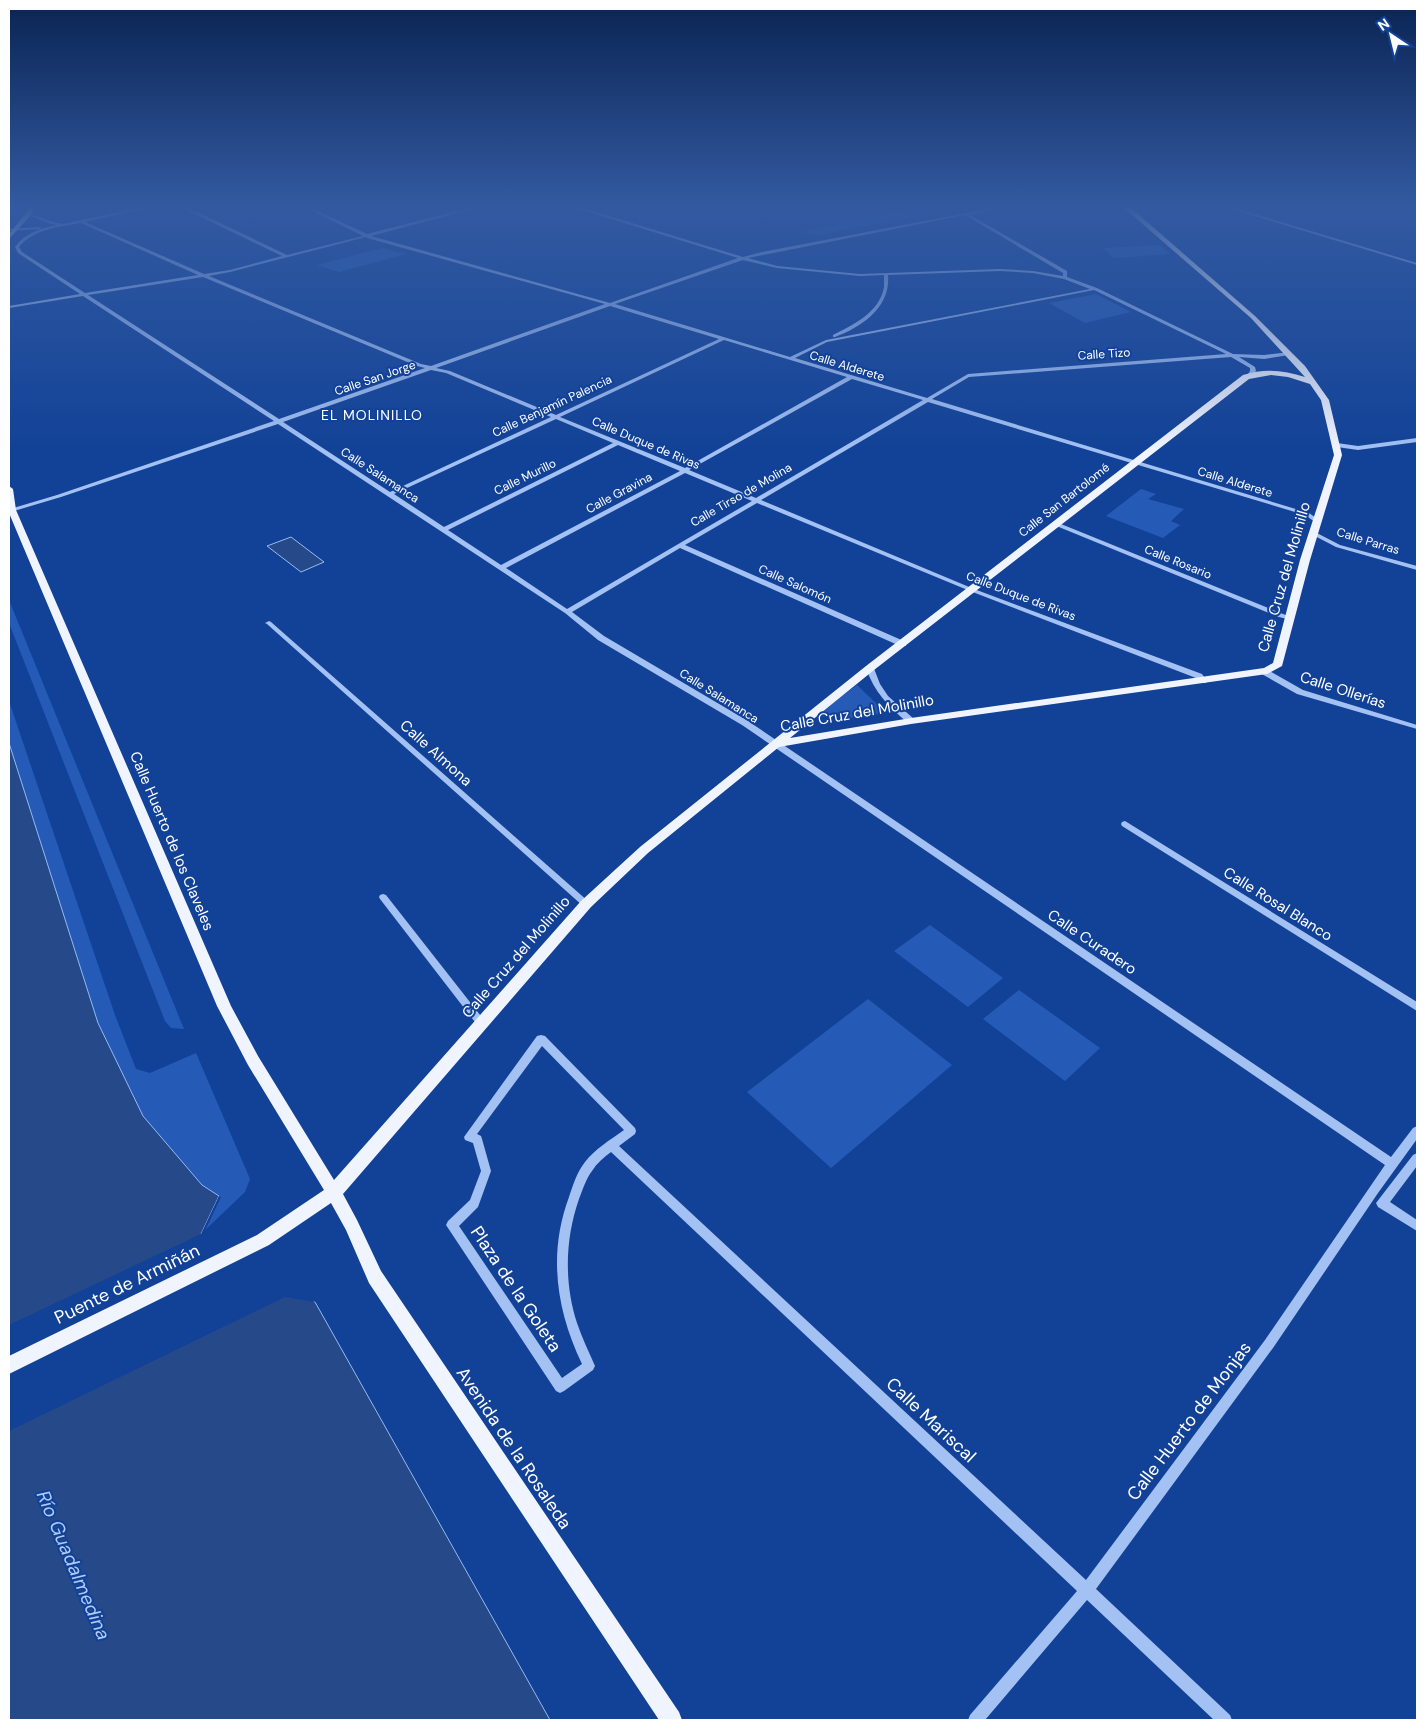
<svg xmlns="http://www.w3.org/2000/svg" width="1426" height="1729" font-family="'DM Sans',sans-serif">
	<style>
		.green { fill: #255bb6 }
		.water { fill: #254989; stroke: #95bbf6 }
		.pier { fill: #124297 }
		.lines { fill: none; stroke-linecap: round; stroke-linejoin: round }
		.minor { fill: #a3c1f3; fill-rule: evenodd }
		.major { fill: #f0f4ff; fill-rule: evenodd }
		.labels { text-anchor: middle; stroke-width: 4; stroke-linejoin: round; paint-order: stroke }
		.far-street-label { font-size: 12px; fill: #fff; stroke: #124297 }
		.far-neighbourhood-label { font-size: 14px; letter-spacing: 1px; fill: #fff; stroke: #124297 }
		.street-label { font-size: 15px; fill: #fff; stroke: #124297 }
		.near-street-label { font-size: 18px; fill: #fff; stroke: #124297 }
		.near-water-label { font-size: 19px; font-style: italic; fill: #b0ccfa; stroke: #124297 }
	</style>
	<rect width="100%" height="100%" fill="#124297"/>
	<g class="green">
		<path d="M921,207h43l-147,28 -15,-3z"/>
		<path d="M1160,245l10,9 -56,4 -11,-10z"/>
		<path d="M382,248l24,6 -67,18 -22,-7z"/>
		<path d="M1096,294l35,18 -46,11 -36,-20z"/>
		<path d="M1141,489l15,5 -8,5 36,10 -13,12 9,4 -17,13 -57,-22z"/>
		<path d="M9,600l175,429 -13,-1 -6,-7 -156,-398z"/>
		<path d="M857,685l24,23 1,5c-19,5 -42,7 -62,3l-2,-3z"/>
		<path d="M9,701l106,314 21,54 14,4 46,-20 54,126 -5,13 -44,42 18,-38 -17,-11 -59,-69 -45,-93 -89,-280z"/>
		<path d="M930,925l73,53 -35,29 -74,-56z"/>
		<path d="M1019,990l81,58 -35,33 -82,-62z"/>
		<path d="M868,999l84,66 -121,103 -84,-76z"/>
	</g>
	<g class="water">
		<path d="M291,537l33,25 -23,10 -34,-26z"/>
		<path d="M9,743l89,280 45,93 59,69 17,11 -18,38 114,68 235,418h-541z"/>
	</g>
	<path class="pier" d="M219,1196l2,1 -17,36 106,63 5,6 -30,-5 -276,134v-106l192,-91z"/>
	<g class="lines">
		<g class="minor">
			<path d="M141,207h10l-66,15 119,52 26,-4 52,-14 -98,-47 -1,-2h4l100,48 76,-19 -59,-29h6l57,27 105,-27h9l-110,29 239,67 128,-45 -166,-51h8l163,50 19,-5 204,-39 28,-6h11l-35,8 97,56v6l30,11 136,66 31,1 27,-3v2l-2,1 -25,4 -25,-2 16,10 1,4 -5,5 -3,-2 2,-3v-3l-19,-11 -262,20 -37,22 377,114 10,7v2h-4l-10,-7 -377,-113 -167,98 213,89 228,85 5,7 -1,2h-6l-4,-5 -226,-87 -213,-88 -72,42 221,97v4h-6l-220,-98 -108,64 32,24 144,85 643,436 22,-29 4,-2v13l-39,54 -105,155 -177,241 134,126 2,5h-18l-127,-120 -102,120h-17l2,-5 107,-124 -466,-439c-7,5 -14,11 -19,19 -6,8 -9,18 -13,28 -14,40 -15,84 -2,124 5,15 12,29 18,43l-2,4 -29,21 -4,2 -4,-2 -110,-166 2,-4 22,-21 11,-29 -8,-28 -8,-3 -1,-3 73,-101 4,-1 4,1 90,92 1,3 -1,3 -16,12 467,434 179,-240 120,-175 -643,-440 -144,-85 -33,-27 -287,-189 -217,73 -47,14h-4v-2l47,-14 217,-74 -191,-125 -74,12v-2l71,-12 -62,-41 -3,-6c10,-14 26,-19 42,-22l-6,-1 -23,-9v-2l25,9 10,2zM965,215l98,58v3l-30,-5 -33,-2 -140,5 -83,-8 -29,-8zM80,223h1l117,52 -113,18 -63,-41 -3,-5c14,-18 41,-20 61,-24zM366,237l1,1 238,66 -174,62 -10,-2 -212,-88 21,-4zM743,260l34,8 83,8 24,-1c0,4 0,9 0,12 -4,25 -31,38 -51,48v2h2c27,-10 56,-30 53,-62l112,-4 33,2 31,6 26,10 -264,51 -36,17 -175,-53zM203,277l214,89 8,2 -146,51 -191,-124zM1094,290l132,64 -258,20 -41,24 -132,-40 32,-16zM610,306l109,33 -163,76 -106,-44 -14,-3zM724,340l123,37 -162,91 -125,-51zM431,370l15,3 105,44 -161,75 -107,-70zM852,379l71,21 -167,98 -67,-28zM556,419l57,24 -169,84 -50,-33zM618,445l62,26 -179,94 -53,-35zM685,473l67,28 -185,108 -61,-41zM542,1046l82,84c-14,10 -29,19 -39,32 -8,10 -12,23 -16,35 -21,56 -13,113 13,167l-20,14 -103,-152 19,-19 13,-36 -9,-32 -1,-3 -4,-2z"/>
			<path d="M1224,207h8l185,56v2z"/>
			<path d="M41,227l-1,2 -31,2v-2z"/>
			<path d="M1417,438v4l-59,8 -21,-3 -3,-2 3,-2 21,3z"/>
			<path d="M1056,522l227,92 3,1 6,-2 3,2 -8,4 -8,-2 -225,-92 -1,-1z"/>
			<path d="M1313,531l27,14 77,21v4l-81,-23 -25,-13 -1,-1z"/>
			<path d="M269,621l2,1 318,280 2,2 -2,2h-6l-316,-282 -2,-1z"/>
			<path d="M867,666h6l7,18 8,12 26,23 1,2 -1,2h-6c-19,-16 -34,-31 -42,-55z"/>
			<path d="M1260,669h6l37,21 114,35v4l-120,-35 -37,-21z"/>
			<path d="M1125,821l292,181v9l-295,-185 -1,-2 1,-2z"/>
			<path d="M383,894l3,1 98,125 2,3 -2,3 -3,1 -3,-1 -98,-127 -1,-2 1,-2z"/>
			<path d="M1417,1153v13l-27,36 27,18v11l-39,-24 -2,-4 37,-48z"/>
		</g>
		<g class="major">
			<path d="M29,207h6l-4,8 -22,24v-5l17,-21z"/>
			<path d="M1123,207h7l125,109 50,50 24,34 13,55 -32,105 -28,106 -15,8 -356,50 -132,23 -131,106 -57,54 -248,287 14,26 24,51 298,441 3,8h-23l-290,-437 -23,-53 -15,-27 -62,42 -260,129v-18l248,-121 67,-45 -76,-125 -31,-59 -208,-493v-27l4,3 3,21 215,496 27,50 76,124 247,-279 59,-54 226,-181 377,-291c21,-7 41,-5 62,2l-54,-59zM1271,375l17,2 22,7 11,16 13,55 -34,105 -27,103 -9,5 -353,50 -121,20 84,-68 375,-291z"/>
		</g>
	</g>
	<linearGradient id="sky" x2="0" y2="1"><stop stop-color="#0a2453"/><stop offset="0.46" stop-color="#335aa1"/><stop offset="1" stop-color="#335aa1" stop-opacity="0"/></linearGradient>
	<rect width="1426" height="450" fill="url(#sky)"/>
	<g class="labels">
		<g class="far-street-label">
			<text transform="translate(1104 354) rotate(-4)" y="4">Calle Tizo</text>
			<text transform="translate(847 366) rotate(17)" y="4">Calle Alderete</text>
			<text transform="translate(375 378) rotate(-19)" y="4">Calle San Jorge</text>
			<text transform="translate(552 406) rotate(-25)" y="4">Calle Benjamín Palencia</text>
			<text transform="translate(646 443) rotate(23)" y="4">Calle Duque de Rivas</text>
			<text transform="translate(380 475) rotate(33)" y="4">Calle Salamanca</text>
			<text transform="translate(525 477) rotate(-26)" y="4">Calle Murillo</text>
			<text transform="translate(1235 482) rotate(17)" y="4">Calle Alderete</text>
			<text transform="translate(619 493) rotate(-28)" y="4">Calle Gravina</text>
			<text transform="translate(741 495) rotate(-30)" y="4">Calle Tirso de Molina</text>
			<text transform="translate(1064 500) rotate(-38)" y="4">Calle San Bartolomé</text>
			<text transform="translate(1368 541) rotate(17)" y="4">Calle Parras</text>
			<text transform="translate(1178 562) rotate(22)" y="4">Calle Rosario</text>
			<text transform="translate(795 584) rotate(24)" y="4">Calle Salomón</text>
			<text transform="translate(1021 596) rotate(21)" y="4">Calle Duque de Rivas</text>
			<text transform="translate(719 696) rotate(32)" y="4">Calle Salamanca</text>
		</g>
		<g class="far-neighbourhood-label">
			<text x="372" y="420">EL MOLINILLO</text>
		</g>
		<g class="street-label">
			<text transform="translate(1284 577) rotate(-74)" y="5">Calle Cruz del Molinillo</text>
			<text transform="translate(1343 690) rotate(18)" y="5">Calle Ollerías</text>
			<text transform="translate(857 713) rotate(-10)" y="5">Calle Cruz del Molinillo</text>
			<text transform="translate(436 753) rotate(42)" y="5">Calle Almona</text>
			<text transform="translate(172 841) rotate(67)" y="5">Calle Huerto de los Claveles</text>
			<text transform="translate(1278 904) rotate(32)" y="5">Calle Rosal Blanco</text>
			<text transform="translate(1092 942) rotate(34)" y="5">Calle Curadero</text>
			<text transform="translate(516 957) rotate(-49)" y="5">Calle Cruz del Molinillo</text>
		</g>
		<g class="near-street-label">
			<text transform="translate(127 1284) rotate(-26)" y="6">Puente de Armiñán</text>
			<text transform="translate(516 1289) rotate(56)" y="6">Plaza de la Goleta</text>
			<text transform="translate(931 1420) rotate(43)" y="6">Calle Mariscal</text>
			<text transform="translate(1189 1421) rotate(-53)" y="6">Calle Huerto de Monjas</text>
			<text transform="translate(514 1448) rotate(56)" y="6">Avenida de la Rosaleda</text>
		</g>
		<g class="near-water-label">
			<text transform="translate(74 1565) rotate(67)" y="7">Río Guadalmedina</text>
		</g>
	</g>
	<rect width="1426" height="1729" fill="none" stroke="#ffffff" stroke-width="20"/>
	<g transform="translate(1391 35) rotate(325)" stroke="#124297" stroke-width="4" paint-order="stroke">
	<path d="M0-4L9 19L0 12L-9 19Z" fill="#ffffff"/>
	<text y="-8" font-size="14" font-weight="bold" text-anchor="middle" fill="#ffffff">N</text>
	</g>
</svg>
